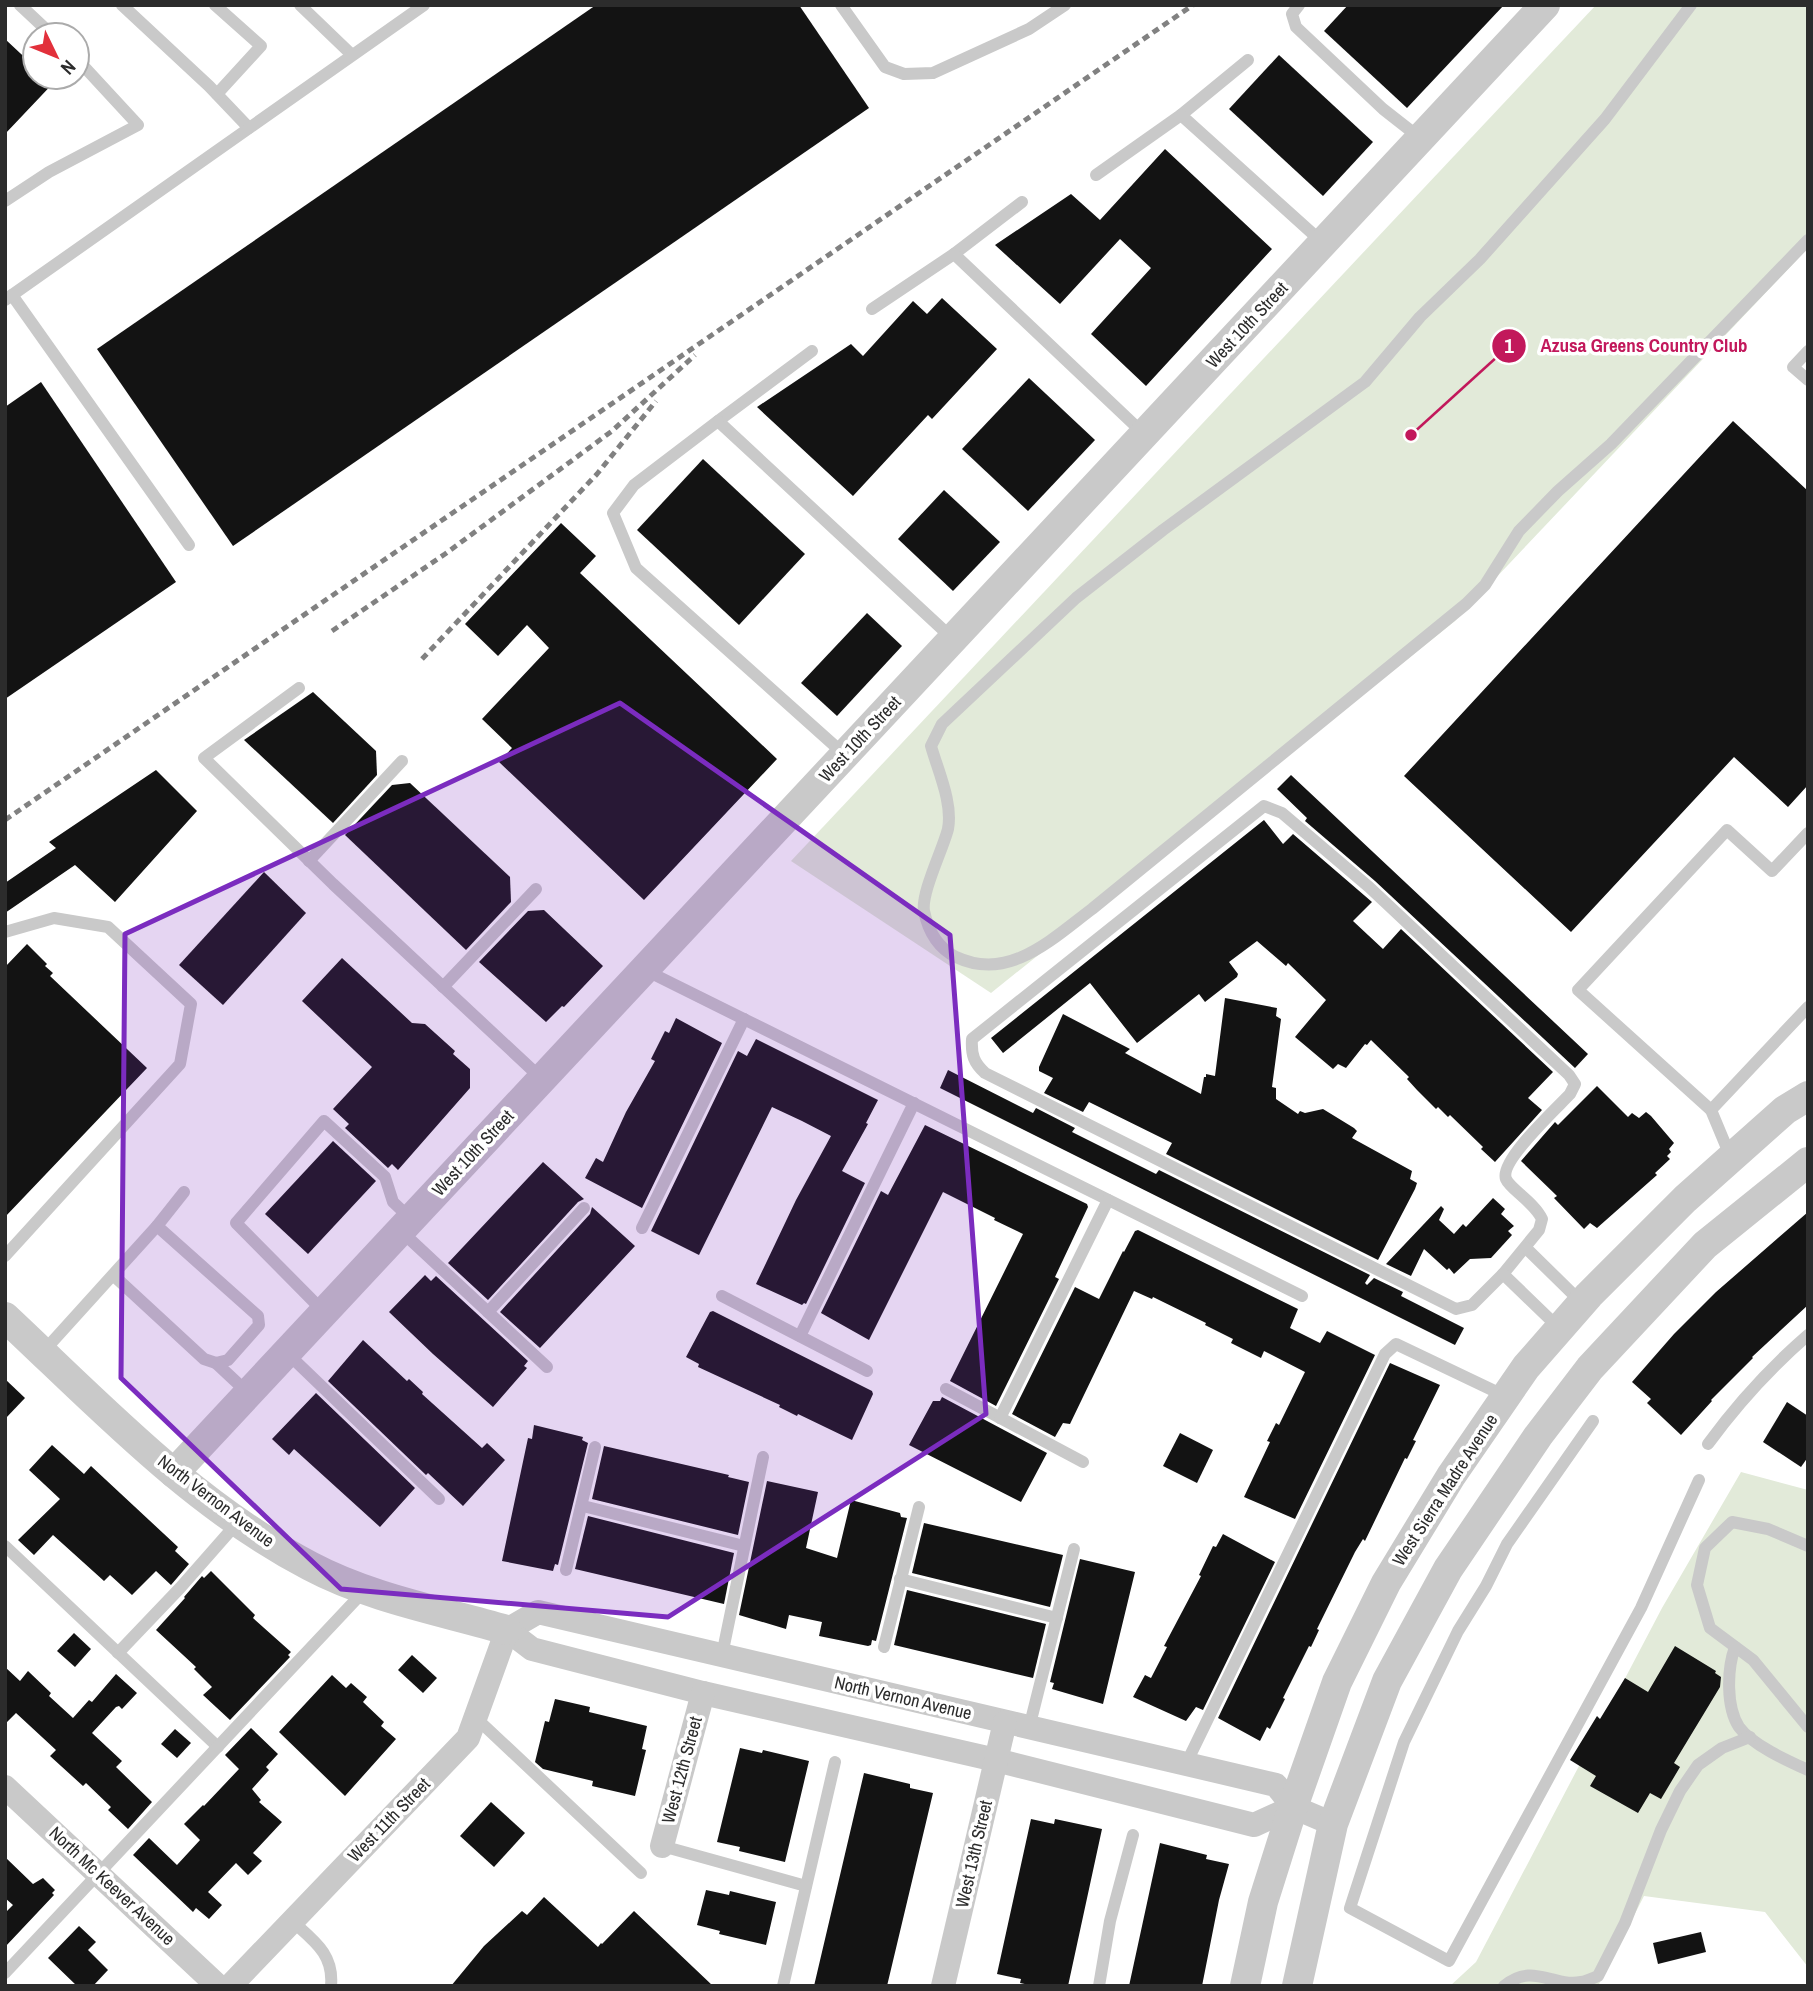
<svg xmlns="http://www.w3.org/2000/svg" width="1813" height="1991" font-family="'Archivo Narrow',sans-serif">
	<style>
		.green { fill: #e2ead9 }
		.building { fill: #131313 }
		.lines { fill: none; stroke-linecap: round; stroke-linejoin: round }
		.service { stroke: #c9c9c9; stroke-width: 12 }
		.minor { stroke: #c9c9c9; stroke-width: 24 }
		.tertiary { stroke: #c9c9c9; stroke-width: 30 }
		.rail { stroke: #818181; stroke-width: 5; stroke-dasharray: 7 5; stroke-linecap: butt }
		.marked { fill: #7b2cbf; fill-opacity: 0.2; stroke: #7b2cbf; stroke-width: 5; stroke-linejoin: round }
		.labels { text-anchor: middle; stroke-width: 7; stroke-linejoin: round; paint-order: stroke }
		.street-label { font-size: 18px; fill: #2c2c2c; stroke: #fff }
		.leader { fill: none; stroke: #c2185b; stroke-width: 2.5 }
		.callout-dot { fill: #c2185b; stroke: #fff; stroke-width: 2.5 }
		.mark-label { font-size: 21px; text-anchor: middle; font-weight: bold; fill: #fff }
		.callout-label { font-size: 19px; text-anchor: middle; font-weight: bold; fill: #c2185b; stroke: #fff; stroke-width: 7; stroke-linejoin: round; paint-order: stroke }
	</style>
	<rect width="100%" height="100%" fill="#fff"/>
	<g class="green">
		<path d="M1596,5h212v243l-353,373 -464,372 -200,-132z"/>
		<path d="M1741,1472l67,18v477l-43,-55 -121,-16 -46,90h-148l26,-24 186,-354z"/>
	</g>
	<g class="building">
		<path d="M596,5h203l70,103 -636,438 -136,-197z"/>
		<path d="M1348,5h156l-97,103 -83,-77z"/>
		<path d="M5,39l30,28v10h24l-54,57z"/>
		<path d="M1279,55l94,87 -50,54 -94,-87z"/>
		<path d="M1165,149l107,100 -126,137 -55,-52 60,-66 -31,-29 -60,65 -65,-59 76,-51 29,26z"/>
		<path d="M942,298l55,51 -65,70 -4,-4 -75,81 -96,-89 94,-63 12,12 50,-55 14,13z"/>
		<path d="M1029,378l66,62 -67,71 -66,-62z"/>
		<path d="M41,382l135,200 -171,117v-292z"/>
		<path d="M1733,421l75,70v294l-20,22 -54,-50 -163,175 -167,-156z"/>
		<path d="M703,459l102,95 -66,71 -102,-95z"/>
		<path d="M944,490l56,52 -47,49 -55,-52z"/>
		<path d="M561,523l35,33 -16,17 197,186 -133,141 -145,-138 13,-14 -30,-29 67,-71 -22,-23 -29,31 -33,-32z"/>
		<path d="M867,613l35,33 -65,70 -36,-33z"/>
		<path d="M313,692l63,59 1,24 -44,48 -89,-83z"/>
		<path d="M156,770l41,41 -82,91 -40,-37 -70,48v-30l51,-35 -7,-6z"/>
		<path d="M1291,775l297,279 -13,14 -200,-187 -70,-60 2,-3 -30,-29z"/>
		<path d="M410,783l100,94 1,25 -45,48 -121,-115 47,-50z"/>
		<path d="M1264,820l19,24 10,-10 79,68 -19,19 30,28 18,-20 152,143 -25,26 14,12 -47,52 -14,-13 2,-2 -33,-32 -2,2 -10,-10 -2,2 -19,-19 -10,-11 2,-2 -38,-37 -4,5 -2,-1 -19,24 -8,-4 -5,5 -38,-32 31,-37 -38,-37 -2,3 -29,-25 -28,21 9,12 -1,3 -32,25 -6,-8 -62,49 -47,-60 -87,70 -12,-15z"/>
		<path d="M264,872l42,41 -83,92 -44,-40z"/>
		<path d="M544,910l59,56 -39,41 -2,-1 -16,16 -67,-60 49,-51z"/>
		<path d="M27,944l20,20 -2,2 8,7 -3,3 97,92 -142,149v-250z"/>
		<path d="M342,958l70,65 13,1 30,27 -2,3 17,15v19l-72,82 -6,-6 -4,4 -43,-40 4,-4 -16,-15 39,-42 -70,-66z"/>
		<path d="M1225,998l52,10 -1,8 5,3 -9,68 4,1v11l22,15 2,-3 5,2 18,-4 31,19 3,3 -5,7 60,33 -2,8 7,4 -2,6 -37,71 -212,-106 6,-11 -83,-41 -6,10 -39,-19 9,-15 -14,-7v-4l24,-53 67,35 -5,4 76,41 3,-17h2v-3l9,2z"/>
		<path d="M676,1018l46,25 -80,165 -57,-30 11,-20 7,4 23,-50 29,-51 -4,-2 14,-28 4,2z"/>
		<path d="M756,1039l122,61 -12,23 2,1 -26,47 23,12 -59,121 -2,-1 -2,2 -46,-21 40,-84 35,-64 -29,-15 -30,-14 -73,148 -48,-24 87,-180 9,5z"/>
		<path d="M948,1070l85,43 3,-5 39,20 -3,4 84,42 3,-4 211,105 -5,8 2,2 7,-7 29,14 -2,4 63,32 -9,17 -515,-257z"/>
		<path d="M1597,1086l31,31 4,-4 7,5 7,-6 5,4 23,27 -5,6 2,3 -4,4 3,3 -15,14 2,2 -60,53 -7,-5 -6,6 -30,-31 3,-2 -36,-35 34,-39 3,3z"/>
		<path d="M925,1125l162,79 1,3 -33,70 4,2 -63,127 -46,-25 73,-147 -29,-14 1,-2 -52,-26 -74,148 -48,-27 60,-122 7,4z"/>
		<path d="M333,1141l43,40 -68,73 -43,-40z"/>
		<path d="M543,1162l41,37 -6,3 -90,98 -40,-37z"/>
		<path d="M1493,1198l12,11 -4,5 13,12 -6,5 4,4 -21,23 -21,1 -16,15 -5,-6 -2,2 -23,-21 -13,27 -25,-12 55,-58 3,3 -5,11 15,14 9,-10 3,3z"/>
		<path d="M592,1207l43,39 -95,102 -40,-36 90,-98z"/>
		<path d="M1808,1212v93l-56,52 1,1 -42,42 1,1 -31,34 -34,-32 4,-4 -19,-17 42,-48 42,-42z"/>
		<path d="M1138,1230l160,79 -8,19 30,15 7,-12 48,24 -80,164 -51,-22 26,-55 -3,-1 9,-18 3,2 26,-53 -41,-21 -3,7 -30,-15 2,-4 -28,-14 1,-2 -53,-26 -1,2 -18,-8 -64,133 -7,-1 -8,14 -43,-23 63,-127 24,12 24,-48 1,1 11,-21z"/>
		<path d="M425,1275l6,6 5,-5 92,85 -4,5 3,2 -34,39 -60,-53 -44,-42z"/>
		<path d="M713,1311l159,80 1,3 -21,46 -54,-26 -1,2 -18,-9 1,-2 -82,-38 1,-3 -13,-7 24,-45z"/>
		<path d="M363,1340l44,41 2,-2 14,13 -1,2 60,54 5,-5 18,17 -42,46 -35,-33 -2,2 -98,-94z"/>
		<path d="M1390,1363l50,22 -27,55 3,1 -9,18 -2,-1 -40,83 -2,-2 -8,13 -38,77 2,1 -8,17 -2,-1 -26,52 2,1 -15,30 -3,-2 -7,14 -42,-23z"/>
		<path d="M5,1379l20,19 -20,21z"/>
		<path d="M316,1393l99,95 -35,39 -86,-78 -5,6 -17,-16z"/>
		<path d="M942,1397l105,56 -26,49 -112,-57 24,-44h7z"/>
		<path d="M1787,1402l21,14v41l-7,10 -38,-25z"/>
		<path d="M534,1425l49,12 -1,3 6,3 -30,122 -3,-1 -2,7 -51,-10 26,-123 4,1z"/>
		<path d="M1180,1433l33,17 -16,33 -34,-17z"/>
		<path d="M52,1445l32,29 7,-8 87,81 -3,4 14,13 -18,21 -15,-14 -24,24 -22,-20 -6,6 -51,-46 -19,20 -16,-15 42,-41 -31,-29z"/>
		<path d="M604,1446l125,29 -1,2 21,5 -11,53 -146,-36z"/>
		<path d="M767,1481l51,11 -12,56 31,10 14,-58 49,13 1,4 6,1 -31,123 -4,-1 -1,5 -3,1 -49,-10 3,-14 -33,-7 -3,14 -47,-14z"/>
		<path d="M588,1516l146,37 -10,51 -149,-35z"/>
		<path d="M924,1523l139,32 -13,52 -138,-34z"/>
		<path d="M1223,1534l52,28 -72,148 -7,-3 -10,14 -53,-24 12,-22 6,3 16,-31 -3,-1 37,-70 -2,-1 14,-29 3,1z"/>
		<path d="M1080,1559l55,13 -32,132 -51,-15 2,-6 -4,-1z"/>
		<path d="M211,1571l44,44 -2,3 38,34 -3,3 2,2 -60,63 -27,-25 9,-8 -18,-18 2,-2 -40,-37 29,-32 -1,-1 18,-21 2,2z"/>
		<path d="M907,1590l139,34 -13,54 -139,-33z"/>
		<path d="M74,1633l17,16 -16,18 -18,-16z"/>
		<path d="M1675,1646l41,25 -1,2 6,4 -1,10 -46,76 6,4 -19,32 -11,-6 -12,20 -48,-27 6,-10 -26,-16 27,-44 3,3 25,-41 23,14z"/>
		<path d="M412,1655l25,23 -14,15 -25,-23z"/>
		<path d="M5,1667l15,14 8,-10 23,22 -2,3 24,22 16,-18 3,2 24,-28 21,19 -15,16 -3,-3 -3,1 -24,26 30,28 -6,6 36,35 -24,27 -20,-19 3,-3 -25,-24 -3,3 -33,-30 6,-6 -40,-37 -11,11z"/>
		<path d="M332,1675l14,13 5,-5 16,14 -4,5 21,20 -3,4 15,13 -51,57 -66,-64z"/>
		<path d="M555,1699l35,8 -1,5 58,14 -5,23 4,1 -11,46 -43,-10 1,-5 -50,-12 -8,-7 10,-41 4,1z"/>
		<path d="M251,1728l27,26 -12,13 3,3 -17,19 9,11 -2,2 23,20 -29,31 9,8 -14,14 -12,-12 -28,29 14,13 -13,14 -13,-11 -3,4 -60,-57 16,-17 28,27 23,-25 -16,-16 19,-19 1,1 35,-37 -14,-14z"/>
		<path d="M175,1729l16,14 -14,15 -16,-14z"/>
		<path d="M740,1748l22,5 1,-3 46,11 -24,101 -46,-11 1,-4 -23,-5z"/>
		<path d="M864,1773l46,11v4l23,5 -46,193h-73z"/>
		<path d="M491,1802l34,31 -31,34 -34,-31z"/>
		<path d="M1031,1819l23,5 1,-5 47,10 -34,157h-34l-14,-3 1,-4 -24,-5z"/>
		<path d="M1160,1843l47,12 -1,4 23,5 -10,36 -17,86h-73z"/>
		<path d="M5,1857l28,27 10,-6 12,12 -3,3 2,2 -49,52v-34l8,-8 -8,-7z"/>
		<path d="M706,1890l23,5 1,-4 46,11 -10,43 -47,-11 1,-3 -23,-6z"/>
		<path d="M544,1897l54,50 3,-4 1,1 32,-33 79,75h-262l33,-40 38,-35 5,4z"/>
		<path d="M79,1926l17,16 -8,8 20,20 -15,16h-16l-29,-28z"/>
		<path d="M1701,1932l5,20 -48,12 -5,-21z"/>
	</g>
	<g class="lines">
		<g class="service">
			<path d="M20,5l32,30"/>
			<path d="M122,5l87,81 40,42"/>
			<path d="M215,5l46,41 -44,48"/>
			<path d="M300,5l52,50"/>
			<path d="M841,5l44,62 19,7 29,-1 96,-44 36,-24"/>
			<path d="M1299,5l-7,9 4,13 87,82 37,29"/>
			<path d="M1691,5l-86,114 -125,140 -60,58 -55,65 -202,148 -87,68 -134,126 -11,22c7,25 22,57 17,83 -5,20 -27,64 -24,82 4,19 14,37 32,46 53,25 96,-18 136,-48l374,-305 19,-19 34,-54 39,-40 53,-47 197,-204"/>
			<path d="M1248,60l-67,55 142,128"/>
			<path d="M1096,175l85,-60"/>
			<path d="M5,201l44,-29 89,-47 -61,-66"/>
			<path d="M954,254l68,-52"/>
			<path d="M12,295l177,250"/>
			<path d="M5,300l419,-295"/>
			<path d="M872,309l82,-55 190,180"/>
			<path d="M812,351l-94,70 235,218"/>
			<path d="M1808,351l-15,16 15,13"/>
			<path d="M718,421l-84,64 -21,28 23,55 209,187"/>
			<path d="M299,688l-95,70 129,126 209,195"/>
			<path d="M1264,806l18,7 87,74 200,188 6,9 -5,10c-13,14 -71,67 -64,85 4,10 28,23 36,40l-3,11 -36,44 -31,31 -16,4 -471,-236c-11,-10 -14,-18 -13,-34z"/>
			<path d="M309,861l93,-100"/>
			<path d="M5,932l49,-14 54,9 83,77 -11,60 -175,192"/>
			<path d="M645,970l657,326"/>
			<path d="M443,987l93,-98"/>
			<path d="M1711,1110l97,-103"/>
			<path d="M1731,1158l-20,-48 -133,-120 149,-160 45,41 36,-38"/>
			<path d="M642,1228l102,-209"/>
			<path d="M401,1231l146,136"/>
			<path d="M1526,1248l56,55"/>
			<path d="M1503,1274l56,54"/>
			<path d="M113,1275l91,84 12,4 12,-3 31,-35 -1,-9 -101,-90"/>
			<path d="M722,1296l145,75"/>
			<path d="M324,1312l-88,-89 88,-102 61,56 8,25 18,17"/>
			<path d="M488,1312l96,-104"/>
			<path d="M800,1336l114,-233"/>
			<path d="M43,1352l114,-126 27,-34"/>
			<path d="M287,1353l152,146"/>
			<path d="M216,1363l32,30"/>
			<path d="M946,1389l137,73"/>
			<path d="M1000,1418l108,-218"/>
			<path d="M1593,1421l-86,123 -21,42 -28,45 -54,111 -54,166 99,53 192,-353 58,-128"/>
			<path d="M1708,1444c30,-41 62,-76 100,-109"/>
			<path d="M583,1506l161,40"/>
			<path d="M5,1546l213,201"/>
			<path d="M1808,1546l-40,-17 -36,-7 -27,26 -8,37 13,43 43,32 55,67"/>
			<path d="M566,1570l29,-123"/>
			<path d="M900,1579l157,39"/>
			<path d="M884,1647l35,-140"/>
			<path d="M1735,1647c-8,22 -9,60 4,80 13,18 49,34 69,43"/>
			<path d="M118,1653l62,-65 58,-66"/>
			<path d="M722,1655l41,-198"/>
			<path d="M476,1718l165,155"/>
			<path d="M1029,1728l45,-179"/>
			<path d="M1186,1764l199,-410 11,-10 109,52"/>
			<path d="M662,1846l144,40"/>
			<path d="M292,1921c22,20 42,33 39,65"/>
			<path d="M5,1973l360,-383"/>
			<path d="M783,1986l52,-224"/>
			<path d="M1099,1986l11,-65 23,-86"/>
			<path d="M1504,1986c29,-24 47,1 77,-4 6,-1 12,-4 17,-6l27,-53 36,-93 19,-39 18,-26 24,-17 28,-11"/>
		</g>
		<g class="minor">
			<path d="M507,1630l31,-18 738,173 17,22 40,17"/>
			<path d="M507,1630l25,19 171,44 293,67 258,65 39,-18"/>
			<path d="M5,1787l213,199"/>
			<path d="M662,1846l41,-153"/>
			<path d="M230,1986l238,-248 39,-108"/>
			<path d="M943,1986l62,-264"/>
		</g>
		<g class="tertiary">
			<path d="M5,1317c95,89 188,188 305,249 60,32 132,45 197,64"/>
			<path d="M174,1473l1371,-1468"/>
			<path d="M1245,1986l18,-84 30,-95 44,-125 49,-99 65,-107 75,-109 63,-72 96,-96 100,-89 23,-14"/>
			<path d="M1297,1986l36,-162 54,-143 61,-112 90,-133 52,-68 115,-123 103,-83"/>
		</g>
		<g class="rail">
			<path d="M332,631l113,-77 167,-123 83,-76"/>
			<path d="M422,659l175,-185 59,-73"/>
			<path d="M5,820l1188,-815"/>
		</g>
	</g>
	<path class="marked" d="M620,703l330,232 36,479 -318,203 -327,-28 -220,-211 4,-444z"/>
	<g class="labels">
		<g class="street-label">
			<text transform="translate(1247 325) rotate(-47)" y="6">West 10th Street</text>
			<text transform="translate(860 739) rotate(-47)" y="6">West 10th Street</text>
			<text transform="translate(473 1153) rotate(-47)" y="6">West 10th Street</text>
			<text transform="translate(1445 1490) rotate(-57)" y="6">West Sierra Madre Avenue</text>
			<text transform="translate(216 1501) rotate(37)" y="6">North Vernon Avenue</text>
			<text transform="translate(903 1698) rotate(13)" y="6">North Vernon Avenue</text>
			<text transform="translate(682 1770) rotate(-75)" y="6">West 12th Street</text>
			<text transform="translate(389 1820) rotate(-46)" y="6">West 11th Street</text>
			<text transform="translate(974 1854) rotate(-77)" y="6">West 13th Street</text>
			<text transform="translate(112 1886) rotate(43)" y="6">North Mc Keever Avenue</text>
		</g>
	</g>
	<path class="leader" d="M1411 435L1509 346"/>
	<g class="callout-dot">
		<circle cx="1411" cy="435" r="7"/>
		<circle cx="1509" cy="346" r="18"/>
	</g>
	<g class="mark-label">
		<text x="1509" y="353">1</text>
	</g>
	<g class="callout-label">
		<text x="1644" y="352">Azusa Greens Country Club</text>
	</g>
	<rect width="1813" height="1991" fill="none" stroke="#2c2c2c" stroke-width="14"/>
	<g transform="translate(56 56) rotate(133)"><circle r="33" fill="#ffffff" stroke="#ababab" stroke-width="2"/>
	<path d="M0-5L12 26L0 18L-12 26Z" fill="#e2303b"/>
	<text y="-10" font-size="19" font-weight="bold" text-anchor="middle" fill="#2c2c2c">N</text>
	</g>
</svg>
